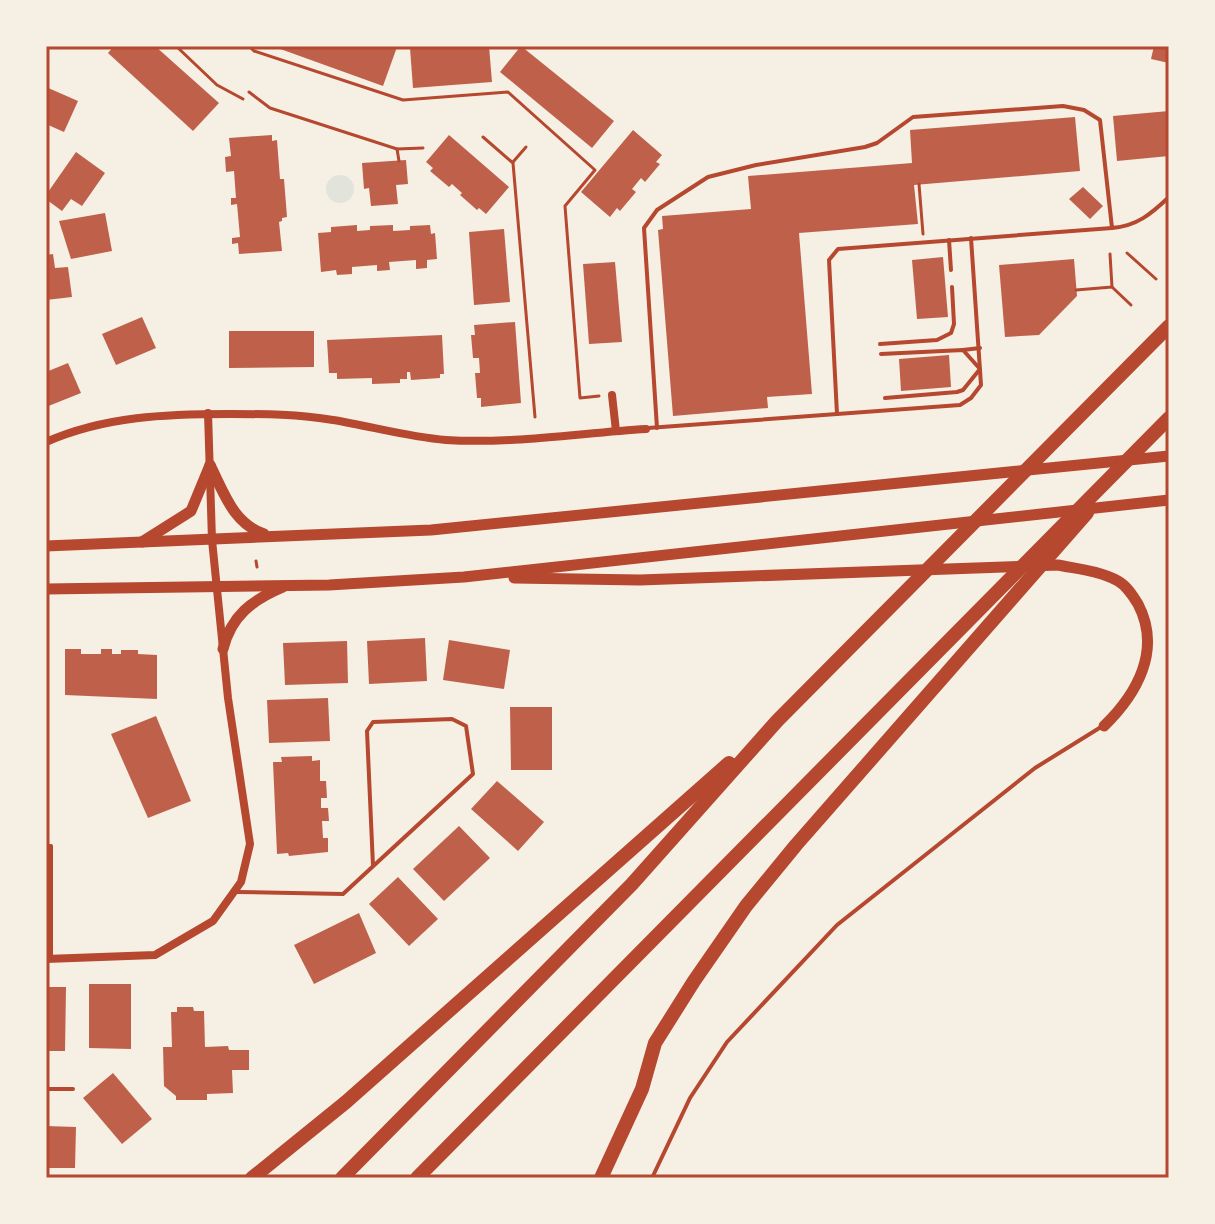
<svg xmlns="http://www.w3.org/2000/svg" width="1215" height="1224" font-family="Raleway,sans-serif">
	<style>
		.green { fill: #e2e4dc }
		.building { fill: #bf614a }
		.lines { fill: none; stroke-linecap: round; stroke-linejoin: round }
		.path { stroke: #b5482f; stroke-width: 3 }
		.service { stroke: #b5482f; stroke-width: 4 }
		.minor { stroke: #b5482f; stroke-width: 8 }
		.secondary { stroke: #b5482f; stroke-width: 11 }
		.motorway { stroke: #b5482f; stroke-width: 14 }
		.neatline { fill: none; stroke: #b5482f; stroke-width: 3 }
	</style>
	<rect width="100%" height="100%" fill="#f6efe4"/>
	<circle class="green" cx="340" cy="189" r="14"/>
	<g class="building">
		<path d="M114,46h41l64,57 -26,28 -85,-78z"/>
		<path d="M272,46h121l4,1 -14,39z"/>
		<path d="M439,46h50l3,36 -79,6 -3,-40z"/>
		<path d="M521,46l93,75 -22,27 -92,-76z"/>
		<path d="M1154,46h15v17l-18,-4z"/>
		<path d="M46,87l32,14 -14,31 -18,-8z"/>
		<path d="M1169,111v45l-52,5 -4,-45z"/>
		<path d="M1075,117l5,54 -166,14 4,39 -119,9 13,161 -45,3 1,11 -95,8 -15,-186 5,-1 -1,-13 89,-7 -3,-33 164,-13 -2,-33z"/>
		<path d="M633,130l29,25 -6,7 4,2 -15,18 -4,-4 -9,11 4,3 -16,19 -3,-3 -7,9 -29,-25z"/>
		<path d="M272,135v6l5,-1 3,39h4l3,38 -5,1v3l-3,1 3,29 -43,3 -1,-11 -6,1v-6l8,-1 -3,-33 -6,1v-7h5l-2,-27 -8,1 -1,-15 6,-1 -2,-18z"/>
		<path d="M449,135l60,52 -23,27 -7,-6 -2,2 -17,-15 2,-2 -10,-9 -3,3 -19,-16 3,-3 -7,-6z"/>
		<path d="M76,152l29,21 -23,33 -11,-7 -9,12 -15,-11 2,-3 -3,-2z"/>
		<path d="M406,160l2,24 -12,1 2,19 -27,2 -2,-18 -5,1 -2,-26z"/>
		<path d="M1083,187l20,19 -13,13 -21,-20z"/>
		<path d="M105,213l7,38 -41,8 -12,-38z"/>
		<path d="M357,225v6l13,-1v-4l23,-1v6l17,-1v-4l20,-1 1,9 4,-1 2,26 -10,1v8l-11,1v-9l-27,2 1,8 -13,1v-6l-25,2v7l-15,1 -1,-5 -15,2 -3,-39 13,-1v-5z"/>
		<path d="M504,229l6,73 -36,3 -5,-73z"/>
		<path d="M53,254l2,14 13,-1 4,30 -26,3v-45z"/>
		<path d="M943,257l5,60 -31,2 -5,-59z"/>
		<path d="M1074,259l3,37 -38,39 -34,2 -6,-72z"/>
		<path d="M615,262l7,80 -33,2 -6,-80z"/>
		<path d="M142,317l14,31 -40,17 -14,-31z"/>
		<path d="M515,322l6,81 -40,4v-9h-4l-2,-25h5l-1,-15h-6l-2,-23h4l-1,-10z"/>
		<path d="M229,331h85v36l-85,1z"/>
		<path d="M442,335l2,39h-4v4l-29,2 -1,-8h-3v7h-7v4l-28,1v-6l-35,1v-6h-8l-2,-33z"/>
		<path d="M949,355l2,32 -50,4 -2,-32z"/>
		<path d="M68,363l13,30 -35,14v-35z"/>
		<path d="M425,638l2,43 -58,3 -2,-43z"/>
		<path d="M449,640l61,10 -6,39 -61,-9z"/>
		<path d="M347,641l1,42 -63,2 -2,-42z"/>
		<path d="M65,649h16v5h20v-5h11v5h9v-4h17v4l19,1v44l-92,-4z"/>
		<path d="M328,698l2,43 -61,2 -2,-43z"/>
		<path d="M510,707h42v63h-41z"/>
		<path d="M156,716l35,85 -43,17 -37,-84z"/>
		<path d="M312,756v5l8,-1v21h6l1,17h-6v10h7l1,13h-7l1,17h5v14l-39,4 -1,-3 -11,1 -4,-92h9l-1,-5z"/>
		<path d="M497,781l47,41 -26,29 -47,-42z"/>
		<path d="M459,826l31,32 -46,43 -31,-32z"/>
		<path d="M398,877l40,42 -29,27 -40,-42z"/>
		<path d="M359,913l17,40 -62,31 -20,-39z"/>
		<path d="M89,984h42v65l-42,-1z"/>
		<path d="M46,987h20l-1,64h-19z"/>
		<path d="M177,1007h16l1,4h10l1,36 23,-1 1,4h20v20h-17l1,23 -26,1v6h-31v-4l-12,-10 -1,-39h9l-1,-35h6z"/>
		<path d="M113,1073l39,46 -30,25 -39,-46z"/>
		<path d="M46,1126l30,1 -1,41h-29z"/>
	</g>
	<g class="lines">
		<g class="path">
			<path d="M176,46l41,39 26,14"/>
			<path d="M249,46l5,5 149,49 105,-8 87,78 -30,36 15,192 19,-2"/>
			<path d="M249,92l21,16 127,41 26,-1"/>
			<path d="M483,137l30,26 22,254"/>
			<path d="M397,149l2,12"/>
			<path d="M513,162l13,-15"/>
			<path d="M919,184l4,50"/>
			<path d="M1127,253l29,26"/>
			<path d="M1112,287l19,18"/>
			<path d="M1076,290l36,-3 -2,-33"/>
			<path d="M256,561l1,6"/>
		</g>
		<g class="service">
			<path d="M949,240l2,30"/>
			<path d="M880,344l57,-4 14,-7 3,-9 -2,-37"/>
			<path d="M963,350l17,-2"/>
			<path d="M881,354l82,-4 17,19 -17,21 -6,2 -72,6"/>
			<path d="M837,414l-8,-154 9,-11 274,-21"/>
			<path d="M648,428l312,-23 11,-7 10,-13 -10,-147"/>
			<path d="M657,428l-13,-200 13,-18 51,-33 48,-12 109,-18 12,-4 36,-26 150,-11 21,4 16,10 12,108c25,-2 39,-14 57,-31"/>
			<path d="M46,846h5v112"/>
			<path d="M236,892l107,2 130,-120 -7,-48 -14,-7 -79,3 -6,9 6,135"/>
			<path d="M46,1089h27"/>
			<path d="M652,1178l38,-80 37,-56 110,-117 198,-157 66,-41"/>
		</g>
		<g class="minor">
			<path d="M612,395l4,36"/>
			<path d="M46,442c59,-26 121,-28 184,-28 35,0 68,0 103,6 37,6 75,17 113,20 66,4 134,-7 200,-11"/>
			<path d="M46,959l109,-4 58,-34 28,-39 9,-38 -22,-146 -16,-158 -4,-127"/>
		</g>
		<g class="secondary">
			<path d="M210,465c14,28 23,58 54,69"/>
			<path d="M142,542l49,-31 19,-46"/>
			<path d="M46,546l385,-16 738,-74"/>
			<path d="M514,578l126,2 418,-15c20,4 42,6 60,16 9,5 15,15 20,23 24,46 -1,90 -34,122"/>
			<path d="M46,589l283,-4 135,-8 705,-77"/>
			<path d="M223,649c8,-33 29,-49 60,-62"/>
		</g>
		<g class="motorway">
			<path d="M252,1178l94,-76 383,-339"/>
			<path d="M342,1178l290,-294 145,-163 392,-395"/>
			<path d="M417,1178l752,-760"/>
			<path d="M601,1178l41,-89 13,-46 39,-62 52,-75 50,-61 291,-332"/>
		</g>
	</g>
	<rect width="1215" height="1224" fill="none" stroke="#f6efe4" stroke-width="96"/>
	<rect x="48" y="48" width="1119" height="1128" class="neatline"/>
</svg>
